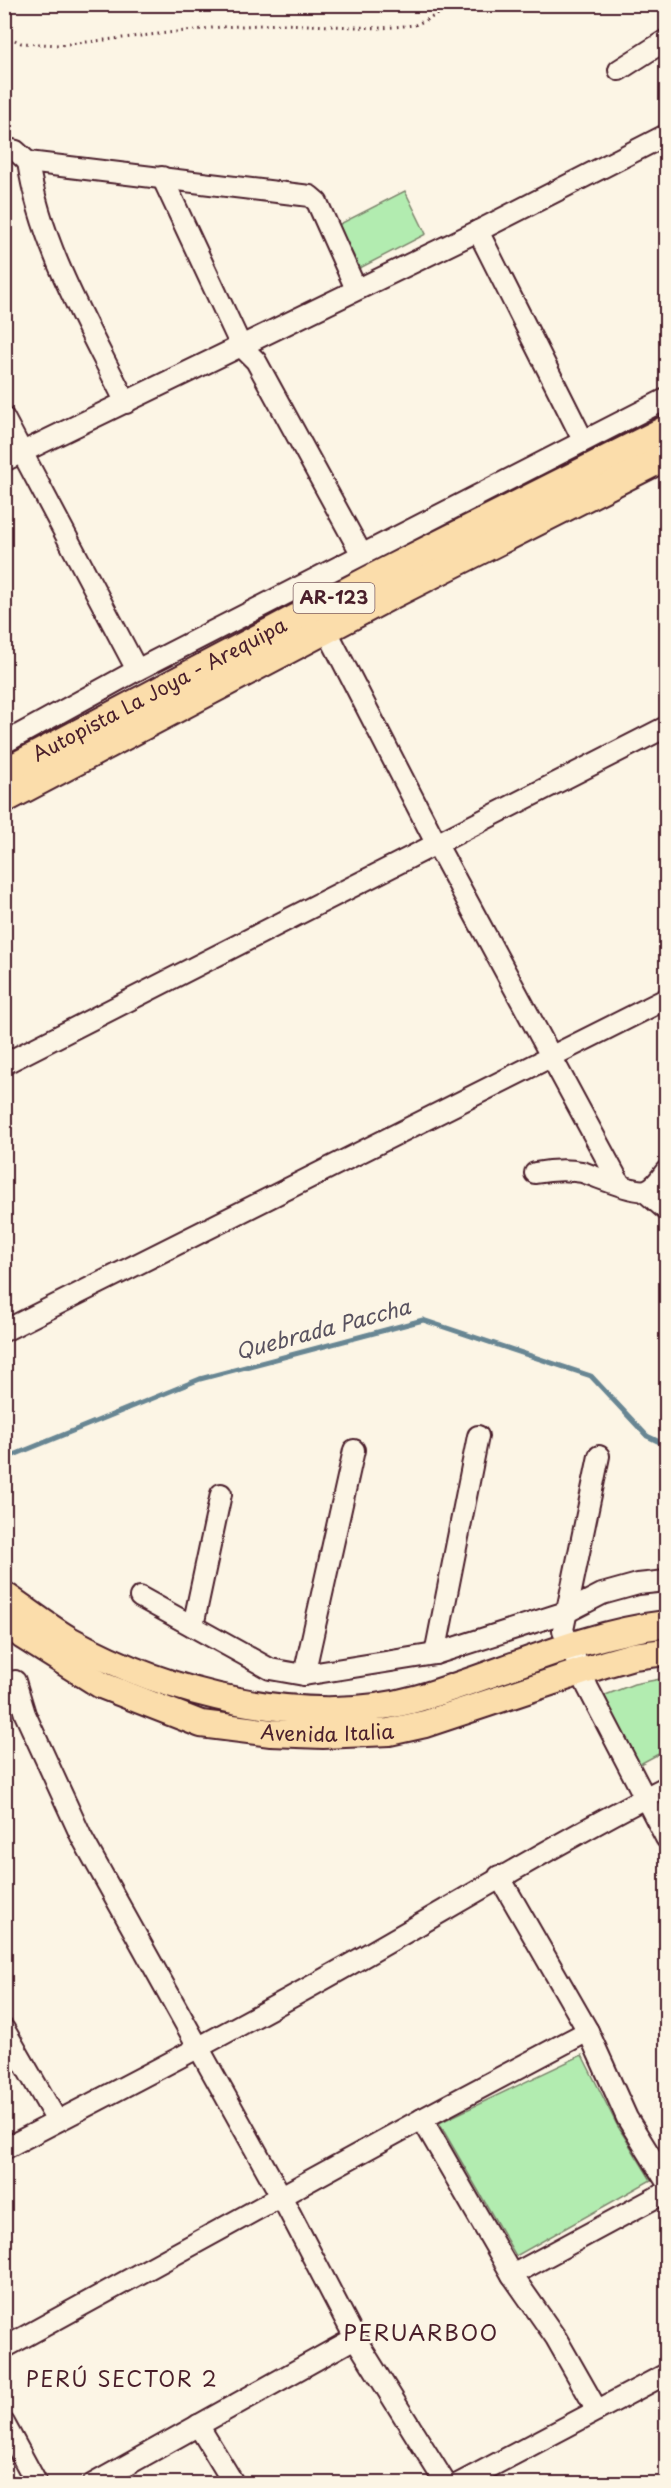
<svg xmlns="http://www.w3.org/2000/svg" width="671" height="2488" font-family="'Playpen Sans',sans-serif">
	<style>
		.green { fill: #b2ecb0; stroke: #7e866e; stroke-width: 1.5 }
		.lines { fill: none; stroke-linecap: round; stroke-linejoin: round }
		.stream { stroke: #678693; stroke-width: 5 }
		.minor-casing { stroke: #4a1f2b; stroke-width: 24 }
		.major-casing { stroke: #4a1f2b; stroke-width: 30 }
		.path { stroke: #4a1f2b; stroke-width: 3; stroke-dasharray: 1.5 4.5; stroke-linecap: butt }
		.minor { stroke: #fcf5e5; stroke-width: 20 }
		.major { stroke: #fbddab; stroke-width: 26 }
		.labels { text-anchor: middle; stroke-width: 5; stroke-linejoin: round; paint-order: stroke }
		.shield { fill: #fcf5e5; stroke: #7f5f63; stroke-width: 1.5 }
		.shield-label { font-size: 18px; font-weight: bold; fill: #4a1f2b }
		.street-label { font-size: 20px; fill: #4a1f2b; stroke: #fcf5e5 }
		.water-label { font-size: 21px; font-style: italic; fill: #59525f; stroke: #fcf5e5 }
		.neighbourhood-label { font-size: 21px; letter-spacing: 1.5px; fill: #4a1f2b; stroke: #fcf5e5 }
		.quarter-label { font-size: 22px; letter-spacing: 1.5px; fill: #4a1f2b; stroke: #fcf5e5 }
	</style>
	<rect width="100%" height="100%" fill="#fcf5e5"/>
	<filter id="ink" filterUnits="userSpaceOnUse"><feTurbulence type="fractalNoise" baseFrequency=".0167" numOctaves="2"/><feDisplacementMap in="SourceGraphic" scale="12" xChannelSelector="R" yChannelSelector="G"/><feConvolveMatrix kernelMatrix="1 2 1 2 8 2 1 2 1" color-interpolation-filters="sRGB"/></filter>
	<g filter="url(#ink)">
		<g class="green">
			<path d="M405,191l21,43 -66,34 -22,-43z"/>
			<path d="M666,1678v72l-26,14 -37,-68 31,-12z"/>
			<path d="M582,2055l35,70 34,55 -135,76 -77,-133z"/>
		</g>
		<g class="lines">
			<path class="stream" d="M4,1459l196,-80 223,-59 168,56 56,60 19,9"/>
			<g class="minor-casing">
				<g id="minor">
					<path d="M619,70l47,-30"/>
					<path d="M4,148l12,3 12,11 282,34 7,6 39,87"/>
					<path d="M28,162c13,85 60,164 98,241"/>
					<path d="M162,177l79,169 15,15 105,192"/>
					<path d="M478,231l105,209"/>
					<path d="M4,418l133,252"/>
					<path d="M4,461l474,-230 188,-96"/>
					<path d="M327,631l109,212 184,341"/>
					<path d="M4,743l133,-73 529,-271"/>
					<path d="M4,1064l662,-337"/>
					<path d="M535,1173c16,-3 31,-4 47,-1 14,4 51,21 64,18 9,-2 15,-13 20,-19"/>
					<path d="M644,1191l22,19"/>
					<path d="M4,1331l662,-332"/>
					<path d="M599,1456l-36,174 25,58 78,150"/>
					<path d="M140,1597l130,72 34,6 131,-21 134,-43 33,-17 36,-10 28,-3"/>
					<path d="M193,1626l28,-132"/>
					<path d="M435,1654l43,-218"/>
					<path d="M304,1675l50,-225"/>
					<path d="M15,1681l10,33 56,122 200,360 74,142 91,146"/>
					<path d="M499,1876l89,155 39,87 39,63"/>
					<path d="M4,2029l53,92"/>
					<path d="M422,2119l90,156 44,63 41,72"/>
					<path d="M4,2149c116,-60 232,-120 345,-184 106,-60 209,-123 317,-178"/>
					<path d="M512,2275l154,-83"/>
					<path d="M4,2348l418,-229 166,-88"/>
					<path d="M4,2423l33,61"/>
					<path d="M198,2425l36,59"/>
					<path d="M93,2484l262,-146"/>
					<path d="M458,2484l208,-110"/>
				</g>
			</g>
			<g class="major-casing">
				<g id="major">
					<path id="s1" d="M4,772l371,-196 291,-147"/>
					<path d="M4,800l387,-204 275,-139"/>
					<path d="M4,1595c21,14 42,31 64,44 99,55 240,91 351,59 82,-24 161,-64 247,-74"/>
					<path id="s2" d="M4,1619l19,17 78,49 100,39 70,9 52,2 66,-3 36,-8 180,-60 28,-8 33,-4"/>
				</g>
			</g>
			<path class="path" d="M4,35l17,8 39,2 161,-18 61,-3 100,4 33,-3 46,-21"/>
			<use href="#minor" class="minor"/>
			<use href="#major" class="major"/>
		</g>
	</g>
	<g class="labels">
		<rect class="shield" x="293.5" y="583" width="81" height="30" rx="4.5"/>
		<g class="shield-label">
			<text x="334" y="604">AR-123</text>
		</g>
		<g class="street-label">
			<text dy="7" stroke="none"><textPath href="#s1" startOffset="176">Autopista La Joya - Arequipa</textPath></text>
			<text dy="7" stroke="none"><textPath href="#s2" startOffset="352">Avenida Italia</textPath></text>
		</g>
		<g class="water-label">
			<text transform="translate(323 1330) rotate(-15)" y="7">Quebrada Paccha</text>
		</g>
		<g class="neighbourhood-label">
			<text x="122" y="2387">PERÚ SECTOR 2</text>
		</g>
		<g class="quarter-label">
			<text x="421" y="2341">PERUARBOO</text>
		</g>
	</g>
	<rect width="671" height="2488" fill="none" stroke="#fcf5e5" stroke-width="24"/>
	<rect x="12" y="12" width="647" height="2464" fill="none" stroke="#4a1f2b" stroke-width="2" filter="url(#ink)"/>
</svg>
